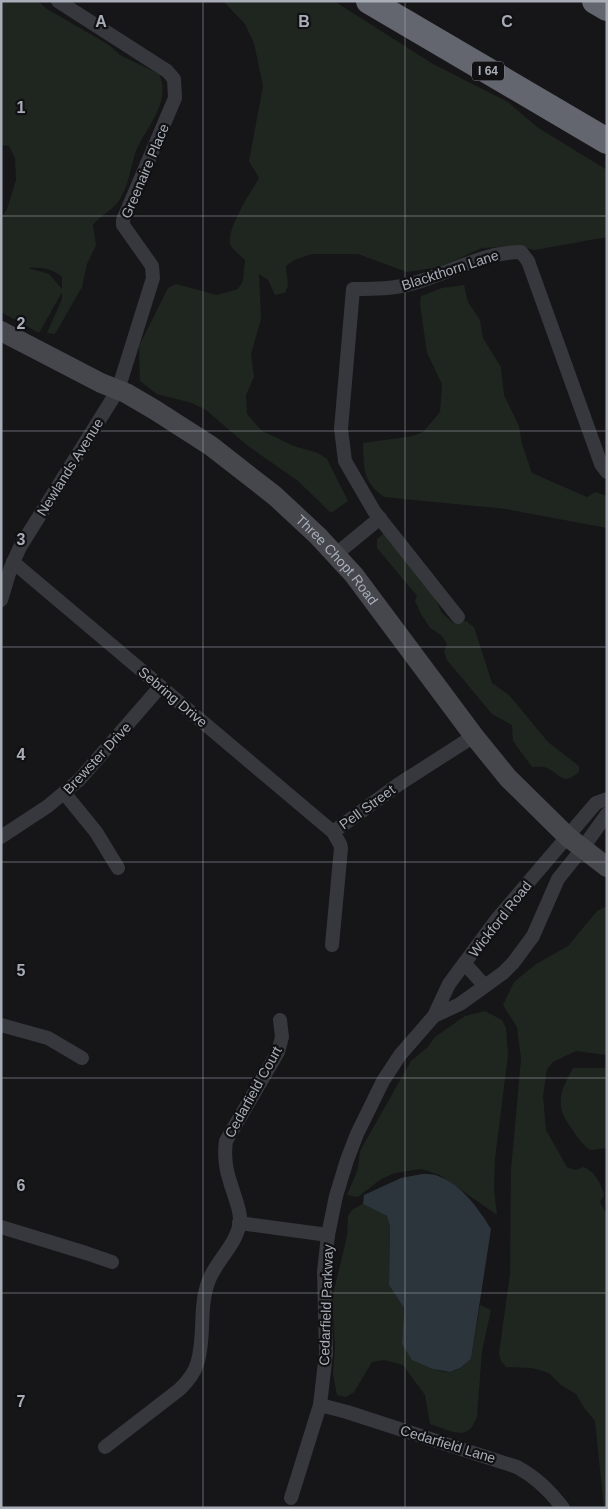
<svg xmlns="http://www.w3.org/2000/svg" width="608" height="1509" font-family="Helvetica,sans-serif">
	<style>
		.green { fill: #1e261f; fill-rule: evenodd }
		.water { fill: #2c353c }
		.lines { fill: none; stroke-linecap: round; stroke-linejoin: round }
		.minor { stroke: #37383d; stroke-width: 14 }
		.secondary { stroke: #45474d; stroke-width: 20 }
		.motorway { stroke: #63666e; stroke-width: 26 }
		.grid { fill: none; stroke: #a8adb8; stroke-width: 1; stroke-opacity: 0.55 }
		.labels { text-anchor: middle; stroke-width: 4.5; stroke-linejoin: round; paint-order: stroke }
		.shield { fill: #111113; stroke: #7b7e86; stroke-width: 1 }
		.shield-label { font-size: 12px; font-weight: bold; fill: #a8adb8 }
		.street-label { font-size: 14px; fill: #a8adb8; stroke: #111113 }
		.grid-label { font-size: 16px; text-anchor: middle; font-weight: bold; fill: #a8adb8; stroke: #111113; stroke-width: 4.5; stroke-linejoin: round; paint-order: stroke }
	</style>
	<rect width="100%" height="100%" fill="#161618"/>
	<g class="green">
		<path d="M1,1h37l9,8 62,36 11,10 39,19c13,28 -13,53 -23,77 -6,17 -7,36 -18,51 -7,9 -17,13 -25,23l3,20 -9,19 -5,23 -27,47 -8,-1 15,-34v-7l-23,41 -38,-21v-51h2l-2,-1v-42l6,-9 9,-29 -1,-22 -6,-12 -8,-1zM28,268c13,-1 24,0 34,9v12l-13,-15z"/>
		<path d="M223,1h111l99,63 75,38 29,25 70,43v67l-72,13 -19,-4 -34,2 -42,19 -33,5 -49,-18h-46l-18,6 -8,6 2,20 -3,7 -10,2 -7,-15 -9,-6 2,45 -10,35 3,23 -8,18 1,19 15,17 32,15 24,7 9,6 21,42 -17,12 -33,-32 -50,-35 -42,-36 -14,-7 -35,-9 -17,-13 -1,-35 29,-58 8,-4 41,11 21,-6 5,-8 2,-21c-4,-4 -11,-9 -14,-14 -7,-14 20,-54 28,-68l-10,-17 14,-75 -9,-43 -9,-19z"/>
		<path d="M464,285l4,17 12,18 3,18 18,29 3,28 15,31 3,18 10,29 55,24 8,-5 12,4v32l-101,-19 -122,-12c-22,-16 -20,-29 -21,-54l50,-7 10,-4 17,-20 2,-28 -15,-31 -7,-49 1,-8 21,-8z"/>
		<path d="M384,533l50,63 8,17 11,10 13,-2 8,6 18,56 17,12 39,47 31,24v6c-16,14 -18,3 -30,-3 -4,-3 -12,-2 -17,-2l-19,-26 -1,-16 -20,-11 -45,-54 -3,-9 3,-7 -6,-9 -11,-7 -9,-14 -6,-13 2,-5 -40,-48v-9z"/>
		<path d="M605,907l2,1v147l-31,-4 -23,11 -6,7 -4,27 3,34 21,37 8,3 9,-3c11,5 17,16 20,28l-4,7 7,13v293h-3l-9,-87 -10,-12 -9,-15 -15,-9 -12,-12 -17,-5 -26,-1 -5,-6 -2,-8 11,-79 1,-104 10,-111 -4,-32 -14,-22 11,-23 22,-18 32,-18 29,-35z"/>
		<path d="M485,1011l17,9 4,8 2,27 -13,104 -1,30 3,26 -57,-40 -19,-6 -26,4 -14,6 -23,18 -11,-2 11,-26 2,-18 51,-90 17,-14 7,-10 30,-21z"/>
		<path d="M573,1068h34v80l-17,2c-8,-6 -13,-13 -18,-21 -18,-24 -12,-37 1,-61z"/>
		<path d="M363,1204l24,12 3,11 -1,58 15,23 -2,36c13,10 30,30 48,28 8,-1 15,-8 21,-13l9,-54 11,5 -9,41 -5,65c-9,28 -26,14 -47,8l-5,-29 -22,-30 -19,-5 -12,2 -18,30 -8,5 -9,-2 -4,-21 2,-28 -3,-47 15,-63 1,-20 5,-7z"/>
	</g>
	<path class="water" d="M422,1174c5,0 12,0 16,2 23,8 41,33 53,53l-20,130 -11,9 -10,4 -17,-3 -21,-9 -10,-16 2,-36 -15,-23 1,-58 -3,-11 -24,-12 1,-9 37,-17z"/>
	<g class="lines">
		<g class="minor">
			<path d="M335,555l45,-37"/>
			<path d="M13,562l320,270 7,12 1,4 -9,97"/>
			<path d="M1,600l10,-33 9,-20 98,-157 35,-112 -1,-12 -29,-41v-5l52,-122 -1,-19 -7,-8 -109,-70"/>
			<path d="M458,617l-84,-106 -29,-50 -4,-32 12,-140c21,0 41,0 61,-6 35,-10 70,-31 107,-31l7,9 73,203 6,8"/>
			<path d="M65,794l31,38 22,36"/>
			<path d="M333,832l66,-48 75,-48"/>
			<path d="M1,837l47,-31 31,-26 81,-93"/>
			<path d="M465,964l20,22"/>
			<path d="M434,1016l26,-12 43,-31 10,-10 20,-27 25,-57 24,-30 25,-35"/>
			<path d="M1,1025l47,13 34,20"/>
			<path d="M239,1223l89,12"/>
			<path d="M1,1227l85,26 26,9"/>
			<path d="M320,1405l27,7 170,55c19,10 33,24 46,41"/>
			<path d="M105,1447l75,-58c7,-7 14,-15 17,-25 9,-27 1,-57 12,-84 8,-21 30,-37 31,-61 0,-8 -3,-15 -5,-22 -7,-21 -12,-34 -9,-56l52,-89 4,-15 -2,-17"/>
			<path d="M291,1498l29,-93 6,-52 -2,-81 4,-37 8,-39 11,-36 10,-26 26,-53 17,-26 34,-39 15,-32 48,-65 99,-116 11,-4"/>
		</g>
		<path class="secondary" id="s1" d="M1,331l100,52 25,10 29,17 56,36 64,50 43,40 36,39 120,161 34,42 60,59 39,30"/>
		<g class="motorway">
			<path d="M369,1l238,140"/>
			<path d="M595,1l12,7"/>
		</g>
	</g>
	<path class="grid" d="M203,1v1507M405,1v1507M1,216h606M1,431h606M1,647h606M1,862h606M1,1078h606M1,1293h606"/>
	<g class="labels">
		<rect class="shield" x="472" y="61.5" width="32" height="19" rx="4"/>
		<g class="shield-label">
			<text x="488" y="75">I 64</text>
		</g>
		<g class="street-label">
			<text transform="translate(145 171) rotate(-67)" y="5">Greenaire Place</text>
			<text transform="translate(450 270) rotate(-18)" y="5">Blackthorn Lane</text>
			<text transform="translate(70 467) rotate(-58)" y="5">Newlands Avenue</text>
			<text dy="5" stroke="none"><textPath href="#s1" startOffset="410">Three Chopt Road</textPath></text>
			<text transform="translate(173 697) rotate(40)" y="5">Sebring Drive</text>
			<text transform="translate(97 758) rotate(-47)" y="5">Brewster Drive</text>
			<text transform="translate(367 807) rotate(-36)" y="5">Pell Street</text>
			<text transform="translate(500 919) rotate(-52)" y="5">Wickford Road</text>
			<text transform="translate(253 1092) rotate(-61)" y="5">Cedarfield Court</text>
			<text transform="translate(326 1305) rotate(-88)" y="5">Cedarfield Parkway</text>
			<text transform="translate(448 1444) rotate(17)" y="5">Cedarfield Lane</text>
		</g>
	</g>
	<g class="grid-label">
		<text x="101" y="27">A</text>
		<text x="304" y="27">B</text>
		<text x="507" y="27">C</text>
		<text x="21" y="113">1</text>
		<text x="21" y="329">2</text>
		<text x="21" y="545">3</text>
		<text x="21" y="760">4</text>
		<text x="21" y="976">5</text>
		<text x="21" y="1191">6</text>
		<text x="21" y="1407">7</text>
	</g>
	<rect width="608" height="1509" fill="none" stroke="#a8adb8" stroke-width="5"/>
</svg>
